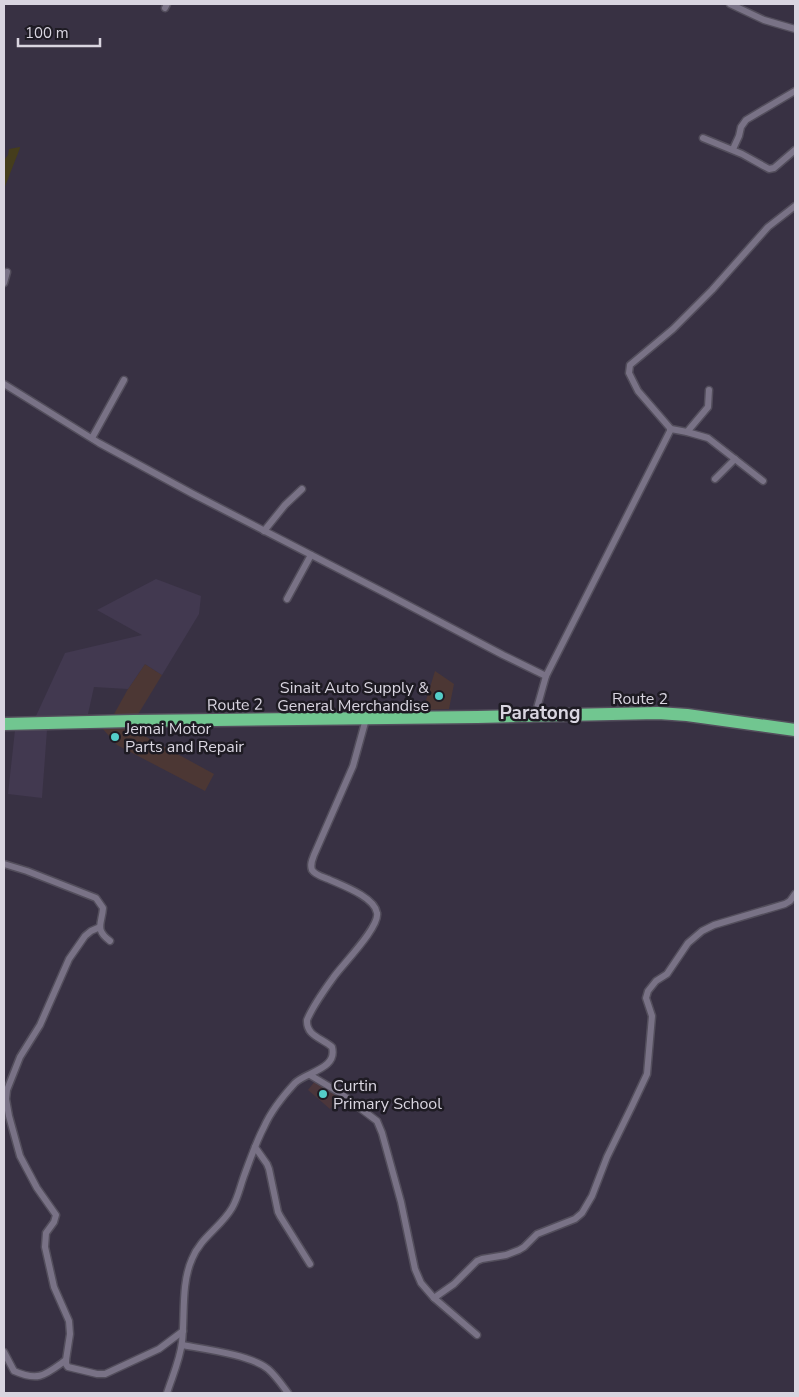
<svg xmlns="http://www.w3.org/2000/svg" width="799" height="1397" font-family="'Nunito Sans',sans-serif">
	<style>
		.commercial { fill: #4c3734 }
		.built { fill: #423950 }
		.education { fill: #4b363b }
		.sand { fill: #453d1c }
		.lines { fill: none; stroke-linecap: round; stroke-linejoin: round }
		.street-casing { stroke: #534e5c; stroke-width: 9 }
		.highway-casing { stroke: #534e5c; stroke-width: 15 }
		.street { stroke: #797286; stroke-width: 6 }
		.highway { stroke: #71c690; stroke-width: 12 }
		.poi-dot { fill: #54cdc8; stroke: #1e1b23; stroke-width: 2 }
		.labels { text-anchor: middle; stroke-width: 5; stroke-linejoin: round; paint-order: stroke }
		.poi-label { font-size: 16px; fill: #d9d5e0; stroke: #1e1b23; text-anchor: start }
		.street-label { font-size: 16px; fill: #d9d5e0; stroke: #1e1b23 }
		.quarter-label { font-size: 19px; font-weight: bold; fill: #d9d5e0; stroke: #1e1b23 }
	</style>
	<rect width="100%" height="100%" fill="#383143"/>
	<g class="commercial">
		<path d="M145,664l17,11 -25,41h-24l15,-27z"/>
		<path d="M435,671l19,13 -5,25 -26,1z"/>
		<path d="M141,727l-2,6 75,41 -9,17 -88,-46 -15,-17z"/>
	</g>
	<g class="built">
		<path d="M156,579l45,17 -2,18 -37,61 -17,-11 -17,25 -34,-2 -6,27 -52,2 29,-63 77,-18 -45,-25z"/>
		<path d="M15,730h32l-5,68 -34,-4z"/>
	</g>
	<path class="education" d="M315,1081l25,17 -10,11 -22,-19z"/>
	<path class="sand" d="M20,147v1l-16,41v-29l4,-5 1,-6z"/>
	<g class="lines">
		<g class="street-casing">
			<g id="street">
				<path d="M730,4l34,16 31,9"/>
				<path d="M165,8l2,-4"/>
				<path d="M703,138l39,16 27,15 5,-1 21,-18"/>
				<path d="M733,149l6,-13 2,-9 5,-7 49,-29"/>
				<path d="M4,283l3,-11"/>
				<path d="M4,384l95,59 94,51 194,100 116,61 43,21"/>
				<path d="M671,429l16,3 21,-25 1,-17"/>
				<path d="M687,432l21,6 55,43"/>
				<path d="M92,438l32,-58"/>
				<path d="M715,479l20,-20"/>
				<path d="M264,531l21,-26 17,-16"/>
				<path d="M287,599l24,-44"/>
				<path d="M535,715l11,-39 124,-245v-3l-32,-37 -9,-18 1,-8 43,-36 39,-39 56,-63 27,-21"/>
				<path d="M4,864l23,7 69,27 7,10c-1,16 -9,21 7,33"/>
				<path d="M100,927l-9,4 -6,5 -16,23 -29,66 -20,32 -13,33 -1,9 3,17 11,40 17,32 19,27 -2,7 -8,11 -1,14 9,40 15,34 1,13 -4,26v4l2,3 29,7h8l54,-25 24,-18"/>
				<path d="M310,1075l30,18 37,28 5,12 19,69 14,67 6,14 13,15 43,37"/>
				<path d="M255,1147l12,17 2,5 9,43 2,4 30,48"/>
				<path d="M434,1298l20,-14 23,-23 5,-2 24,-4 13,-5 5,-3 13,-13 38,-15 7,-6 10,-17 15,-39 25,-51 15,-32 5,-58 -6,-18 2,-7 8,-10 11,-7 21,-31 14,-12 12,-6 71,-21 5,-3 5,-7"/>
				<path d="M182,1345c22,4 69,10 86,24 8,7 14,16 20,24"/>
				<path d="M4,1352l10,19c25,11 31,4 52,-11"/>
				<path d="M167,1393c5,-16 13,-33 15,-51 3,-26 -1,-59 10,-83 8,-21 29,-32 40,-51 6,-10 8,-21 12,-32 6,-16 12,-34 20,-49 7,-16 19,-31 31,-44 11,-11 43,-14 37,-36 -10,-9 -26,-11 -25,-27 5,-12 18,-31 26,-42 9,-13 47,-51 44,-65 -2,-16 -36,-28 -49,-34 -5,-2 -13,-4 -16,-9 -2,-5 0,-10 2,-15l39,-89 13,-47"/>
			</g>
		</g>
		<g class="highway-casing">
			<path id="highway" d="M4,724l129,-3 344,-4 181,-4 29,2 108,15"/>
		</g>
		<use href="#street" class="street"/>
		<use href="#highway" class="highway"/>
	</g>
	<g class="poi-dot">
		<circle cx="439" cy="696" r="5"/>
		<circle cx="115" cy="737" r="5"/>
		<circle cx="323" cy="1094" r="5"/>
	</g>
	<g class="labels">
		<g class="poi-label">
			<text x="429" y="693" text-anchor="end">Sinait Auto Supply &amp;<tspan x="429" dy="18">General Merchandise</tspan></text>
			<text x="125" y="734">Jemai Motor<tspan x="125" dy="18">Parts and Repair</tspan></text>
			<text x="333" y="1091">Curtin<tspan x="333" dy="18">Primary School</tspan></text>
		</g>
		<g class="street-label">
			<text x="640" y="704">Route 2</text>
			<text transform="translate(235 704) rotate(-1)" y="6">Route 2</text>
		</g>
		<g class="quarter-label">
			<text x="540" y="719">Paratong</text>
		</g>
	</g>
	<rect width="799" height="1397" fill="none" stroke="#d9d5e0" stroke-width="10"/>
	<path d="M18 38v8h82v-8" fill="none" stroke="#d9d5e0" stroke-width="2.5"/>
	<text x="25" y="38" font-size="15" fill="#d9d5e0" stroke="#1e1b23" stroke-width="4" paint-order="stroke">100 m</text>
</svg>
